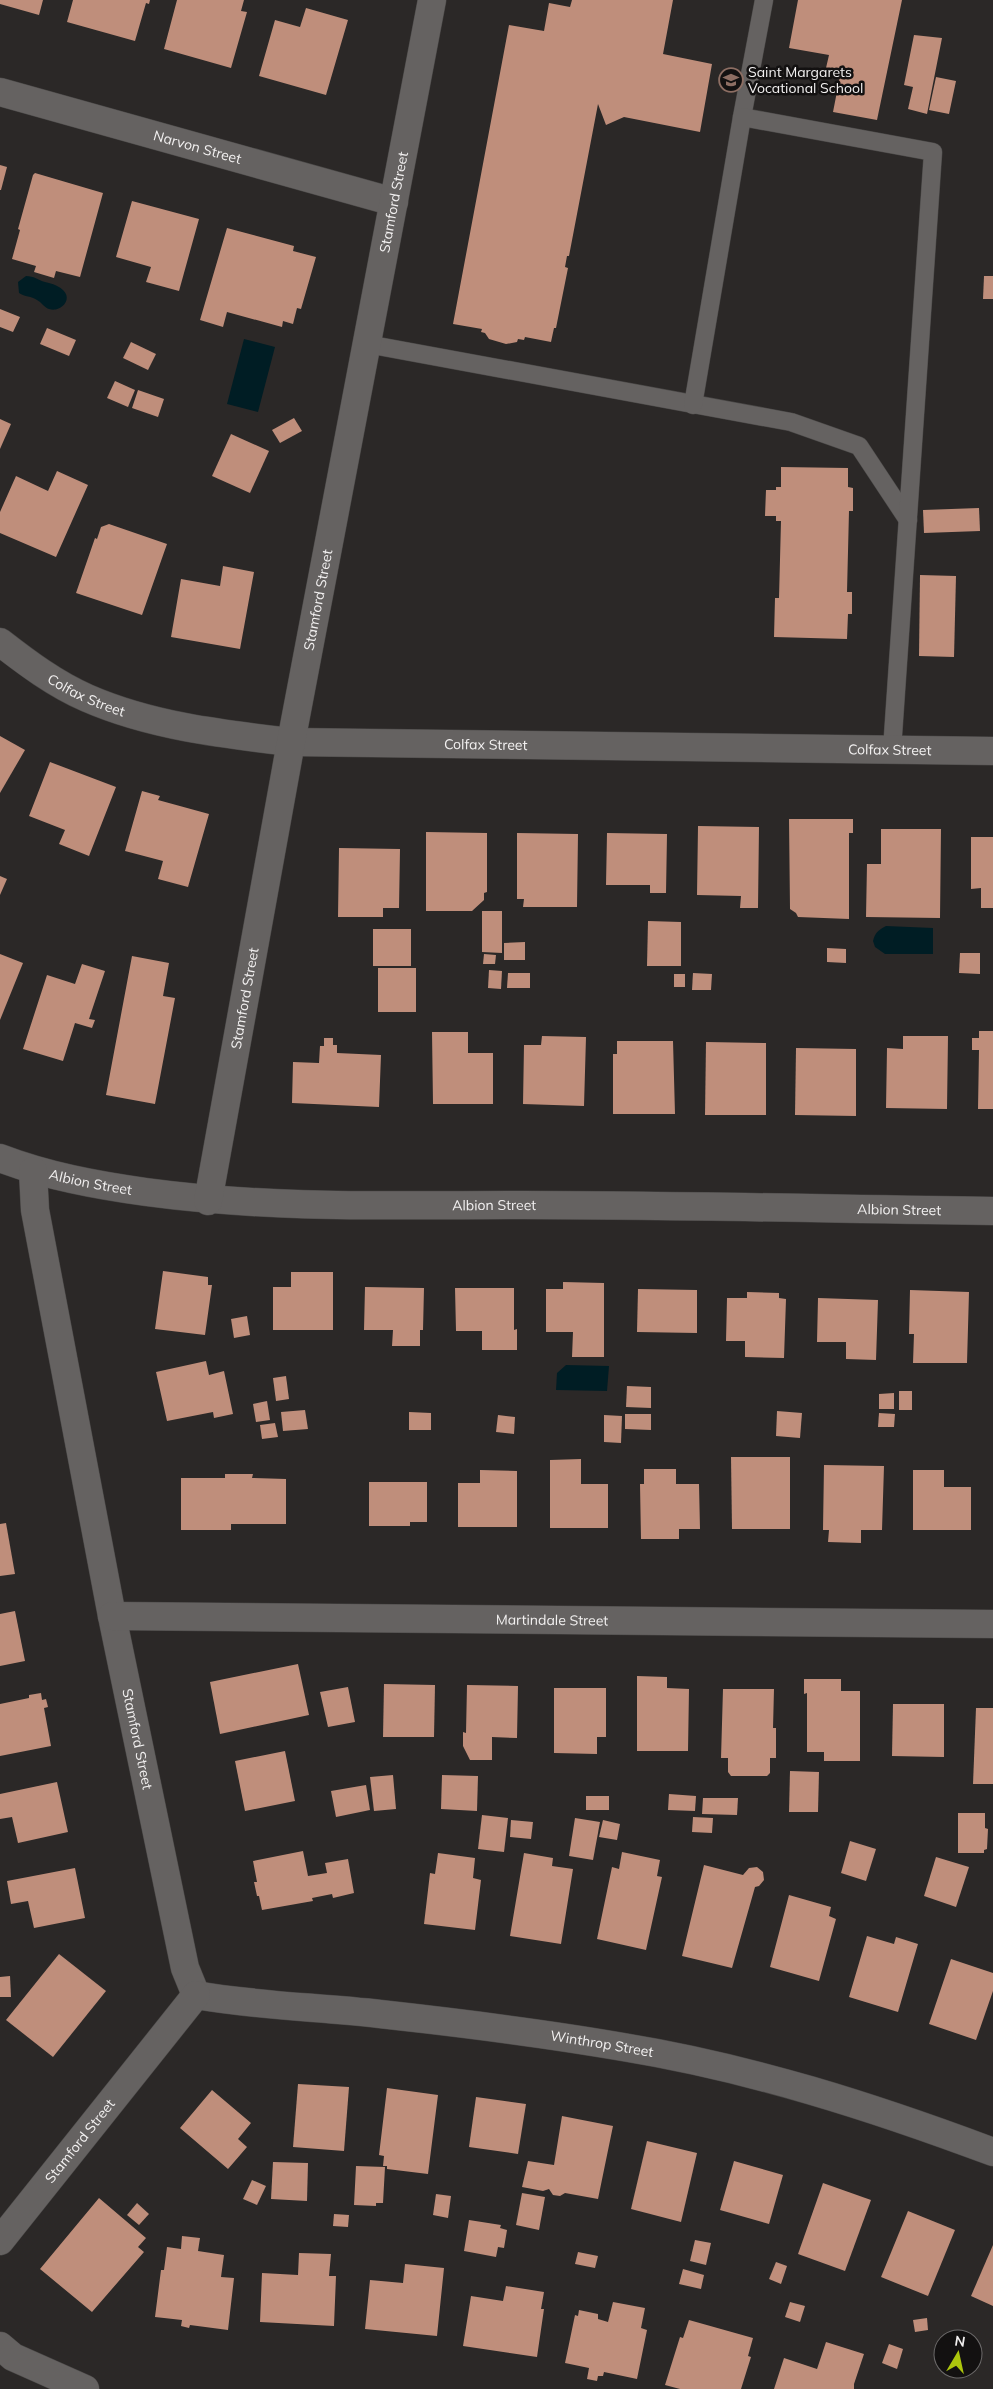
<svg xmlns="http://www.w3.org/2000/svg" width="993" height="2389" font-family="Mulish,sans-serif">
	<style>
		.water { fill: #001d24 }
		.building { fill: #bf8e7b }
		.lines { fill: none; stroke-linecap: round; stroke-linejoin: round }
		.lane-casing { stroke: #494746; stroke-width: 19 }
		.street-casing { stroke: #494746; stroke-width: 29 }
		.lane { stroke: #656261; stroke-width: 18 }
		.street { stroke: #656261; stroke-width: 28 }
		.labels { text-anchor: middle; stroke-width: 5; stroke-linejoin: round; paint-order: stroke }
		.poi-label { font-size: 14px; fill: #f2f0f0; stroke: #131111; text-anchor: start }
		.street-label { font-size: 14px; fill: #f2f0f0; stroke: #131111 }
	</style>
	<rect width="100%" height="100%" fill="#2b2827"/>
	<g class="water">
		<path d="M26,276c8,0 12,4 19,6 37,8 19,32 4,27 -4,-1 -8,-7 -12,-9 -6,-4 -12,-3 -18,-7l-1,-11z"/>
		<path d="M244,339l31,8 -17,65 -31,-8z"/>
		<path d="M886,926l47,2v26h-48l-10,-7 -2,-6c2,-8 5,-11 13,-15z"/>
		<path d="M566,1365l43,1 -2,25 -51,-1 1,-17z"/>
	</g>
	<g class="building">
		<path d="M0,0h43l-4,15 -39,-11z"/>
		<path d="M73,0h77l-1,4 -3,-1 -11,38 -68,-19z"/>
		<path d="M177,0h67l-3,11 6,1 -16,56 -67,-19z"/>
		<path d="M572,0h101l-10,54 49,10 -12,68 -76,-15 -18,8 -8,-21 -29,152h-2l-2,11 3,1 -12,60h-2l-3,14 -26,-5 -1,3 -6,-1 -1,3 -11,2 -17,-5 -4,-6 -4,-1 1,-3 -29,-5 56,-299 35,6 5,-28 21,4z"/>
		<path d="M798,0h104l-25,120 -44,-8 8,-41 -15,-3 3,-13 -40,-7z"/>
		<path d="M306,8l42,12 -22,75 -67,-19 16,-56 25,7z"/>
		<path d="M914,35l28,3 -15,76 -19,-5 5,-22 -9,-2z"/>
		<path d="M936,77l20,4 -7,33 -20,-4z"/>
		<path d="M0,165l7,2 -6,23h-1z"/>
		<path d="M35,173l68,20 -23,84 -24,-6 -2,7 -20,-6 2,-6 -24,-7 8,-29 -2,-1 15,-54z"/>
		<path d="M132,201l67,18 -20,72 -33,-9 5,-15 -35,-10z"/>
		<path d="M227,228l67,18 -1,5 23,6 -15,52 -4,-1 -4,16 -10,-3 -1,6 -55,-15 -4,15 -23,-7z"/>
		<path d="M984,276h9v23h-10z"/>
		<path d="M0,309l20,8 -7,15 -13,-5z"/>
		<path d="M47,328l29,12 -7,16 -29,-12z"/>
		<path d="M131,342l25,12 -8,16 -25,-12z"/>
		<path d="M115,381l20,9 -7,17 -21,-9z"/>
		<path d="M138,390l26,9 -6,18 -26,-9z"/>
		<path d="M294,418l8,13 -22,12 -8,-13z"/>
		<path d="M0,419l11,5 -11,25z"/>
		<path d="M231,434l38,17 -19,42 -38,-17z"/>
		<path d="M781,467l67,1v19l5,1v23h-4l-2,81h5v22h-4l-1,25 -73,-2 1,-39h4l2,-77h-5v-5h-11l1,-26h10v-3h5z"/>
		<path d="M57,471l31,14 -32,72 -56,-24v-21l16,-36 32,15z"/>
		<path d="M979,508l1,23 -56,2 -1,-23z"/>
		<path d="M109,524l58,20 -25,71 -66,-22 19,-55 2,1 4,-12z"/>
		<path d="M223,566l31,6 -14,77 -69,-12 10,-58 39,7z"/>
		<path d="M920,575l36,1 -2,81 -35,-1z"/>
		<path d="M0,736l25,14 -25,43z"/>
		<path d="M50,762l66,25 -27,69 -30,-12 6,-14 -36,-14z"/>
		<path d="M142,791l18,5 -2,4 51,14 -21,73 -30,-8 5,-18 -38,-10z"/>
		<path d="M789,819h64v14h-4v86l-51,-2 -2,-4 -6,-4z"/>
		<path d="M698,826l61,1 -1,81h-18l1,-12 -44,-1z"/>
		<path d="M881,829h60l-1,89 -74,-1 1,-53h14z"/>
		<path d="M426,832l61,1v59l-3,1v7l-12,11h-46z"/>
		<path d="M517,833l61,1 -1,73h-54l1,-8h-7z"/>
		<path d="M607,833l60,1 -1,59h-16v-8h-44z"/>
		<path d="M971,837h22v71h-12v-20l-10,1z"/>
		<path d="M339,848l61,1 -1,59h-16v9h-45z"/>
		<path d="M0,876l7,3 -7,16z"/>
		<path d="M482,911h20v42l-20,-1z"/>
		<path d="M648,921l33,1v44h-34z"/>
		<rect x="373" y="929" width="38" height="37"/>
		<path d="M525,942v18h-21v-17z"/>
		<path d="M827,948l19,1v14l-19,-1z"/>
		<path d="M960,953h20v21l-21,-1z"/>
		<path d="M0,954l23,9 -23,57z"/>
		<path d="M484,954l12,1 -1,9h-12z"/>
		<path d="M132,956l37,7 -6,33 12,2 -20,106 -49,-9z"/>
		<path d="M82,964l23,7 -16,48 6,1 -3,8 -17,-5 -12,38 -40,-12 24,-74 28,9z"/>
		<rect x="378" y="968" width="38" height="44"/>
		<path d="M489,970l13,1 -1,18 -13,-1z"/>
		<path d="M508,973h22v15h-23z"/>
		<path d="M693,973l19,1 -1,16h-19z"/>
		<rect x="674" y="974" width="11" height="13"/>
		<path d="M979,1031h14v78h-15l1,-59h-7v-12h7z"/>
		<path d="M432,1032h36v21h25v51h-60z"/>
		<path d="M542,1036l44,1 -2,69 -61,-2 1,-59h17z"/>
		<path d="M903,1036h45l-1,73 -61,-1 1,-60 16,1z"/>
		<path d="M324,1038h9v7h4v8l44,2 -2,52 -87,-4 1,-41 26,1 1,-17h4z"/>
		<path d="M617,1041h56l2,73h-62v-60h4z"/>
		<path d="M706,1042l60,1v72h-61z"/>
		<path d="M796,1048l60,1v67l-61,-1z"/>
		<path d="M163,1271l45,6v8h4l-7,50 -50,-6z"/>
		<path d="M291,1272h42v58h-60v-43h18z"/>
		<path d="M563,1282l41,1v74h-32l1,-25h-27v-43h17z"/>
		<path d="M365,1287l59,1 -1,42h-3v16h-28l1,-16h-29z"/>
		<path d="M455,1288h59v42l3,-1v21h-35v-19h-26z"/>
		<path d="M638,1289l59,1v43l-60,-1z"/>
		<path d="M910,1290l59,2 -2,71h-54l1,-29h-5z"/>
		<path d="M747,1292l32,1v5l7,1 -2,59 -39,-1v-16h-19l1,-43h20z"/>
		<path d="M818,1298l60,2 -2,60 -30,-1v-17h-29z"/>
		<path d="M247,1316l3,19 -16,3 -3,-19z"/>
		<path d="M206,1361l3,14 15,-4 9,43 -19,4 -1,-6 -46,9 -11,-49z"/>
		<path d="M286,1376l3,23 -13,2 -3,-23z"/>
		<path d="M627,1386l24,1v21l-25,-1z"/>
		<rect x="899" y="1391" width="13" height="19"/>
		<path d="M894,1393v16h-15v-15z"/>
		<path d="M267,1401l3,19 -14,2 -3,-18z"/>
		<path d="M305,1410l3,19 -25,2 -2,-19z"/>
		<path d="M777,1411l25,2 -2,25 -24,-2z"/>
		<path d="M409,1412l22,1v17h-22z"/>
		<path d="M879,1413l16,1 -1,13h-16z"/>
		<path d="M625,1414h26v16l-26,-1z"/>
		<path d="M498,1415l17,2 -1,17 -18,-2z"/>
		<path d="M604,1415l18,1 -1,27 -17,-1z"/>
		<path d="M275,1423l3,14 -16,2 -2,-14z"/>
		<path d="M731,1457h59v72h-58z"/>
		<path d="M581,1459v25h27v44h-58v-68z"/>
		<path d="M824,1465l60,1 -2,64h-21v13l-33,-1 1,-12h-6z"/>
		<path d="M644,1469h32v15h23l1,45h-21v10h-38l-1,-55h4z"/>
		<path d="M480,1470l37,1v56h-59v-44h22z"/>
		<path d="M913,1470h31v17h27v43h-58z"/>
		<path d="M225,1474h28l-1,4 34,1v45h-55v6h-50v-52h44z"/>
		<path d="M369,1482h58v40h-17v4h-41z"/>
		<path d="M6,1523l9,51 -15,2v-52z"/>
		<path d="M15,1611l10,50 -25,5v-52z"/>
		<path d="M298,1664l11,51 -89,19 -10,-52z"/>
		<path d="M637,1676l30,1v11l22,1 -1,62h-51z"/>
		<path d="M804,1679h37v12h19v70h-36v-9h-17v-59l-3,1z"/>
		<path d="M384,1684l51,1 -1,52h-51z"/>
		<path d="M467,1685l51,1 -1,52 -25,-1v23h-22l-7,-14v-14l3,1z"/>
		<path d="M348,1687l7,35 -27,5 -8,-35z"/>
		<path d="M554,1688h52v49h-9v17l-43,-1z"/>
		<path d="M723,1689h51l-1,39h3v30h-6v15l-3,3h-36l-3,-4v-14h-7z"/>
		<path d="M41,1693l1,7 4,-1 2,8 -4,1 7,38 -51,10v-52l29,-6v-3z"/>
		<path d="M893,1704h51v53l-52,-1z"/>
		<path d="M976,1708h17v76h-20z"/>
		<path d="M285,1751l10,50 -50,10 -10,-50z"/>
		<path d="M790,1771l29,1 -1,40h-29z"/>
		<path d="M393,1775l3,34 -22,2 -4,-34z"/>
		<path d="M442,1775l36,1 -1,35 -36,-2z"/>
		<path d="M57,1782l11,50 -50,11 -6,-26 -12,2v-25z"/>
		<path d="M366,1785l4,25 -34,7 -5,-26z"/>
		<path d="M669,1794l27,2 -1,15 -27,-1z"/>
		<rect x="586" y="1796" width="23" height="14"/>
		<path d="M703,1798h35l-1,17 -35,-1z"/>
		<path d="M958,1813h27v15l3,1 -1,20 -3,1v3h-26z"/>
		<path d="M482,1815l26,3 -4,34 -26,-3z"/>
		<path d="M693,1817l20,1 -1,15 -20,-1z"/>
		<path d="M575,1818l25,4 -7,38 -24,-4z"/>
		<path d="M511,1820l22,2 -2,17 -21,-2z"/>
		<path d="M603,1820l17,4 -3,16 -18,-3z"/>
		<path d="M850,1841l26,8 -10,32 -25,-8z"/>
		<path d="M303,1851l5,25 19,-3 -2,-10 23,-4 6,34 -21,5 -1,-4 -20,4 1,3 -51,9 -3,-14h-2l-3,-14h3l-4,-21z"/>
		<path d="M622,1852l38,8 -3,16 5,1 -16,73 -49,-11 15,-72 7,2z"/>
		<path d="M438,1853l37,5 -2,20 8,2 -6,50 -51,-6 6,-51 5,1z"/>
		<path d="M524,1853l29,5 -1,8 21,3 -12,75 -51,-8z"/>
		<path d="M936,1857l33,10 -13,40 -32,-11z"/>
		<path d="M704,1865l39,10 6,-7 8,-1 6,5 1,8 -5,6 -4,1 -23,81 -50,-12z"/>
		<path d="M75,1868l10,50 -51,10 -6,-27 -17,3 -4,-23z"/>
		<path d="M789,1895l42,12 -2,9 7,3 -17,62 -49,-14z"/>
		<path d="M867,1936l27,8 2,-7 22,7 -20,68 -49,-15z"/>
		<path d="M59,1954l47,37 -53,66 -47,-37z"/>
		<path d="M951,1959l42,14v18l-17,49 -47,-16z"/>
		<path d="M10,1976l1,21h-11v-20z"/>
		<path d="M298,2084l51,3 -5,64 -51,-4z"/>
		<path d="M387,2088l51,7 -10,79 -41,-5v-3h-4l1,-10 -5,-1z"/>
		<path d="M212,2090l39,33 -13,16 9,8 -19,22 -48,-41z"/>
		<path d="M476,2097l50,7 -8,50 -49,-7z"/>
		<path d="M562,2116l51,10 -15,73 -33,-6 -5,3 -7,-1 -4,-6 -6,2 -21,-4 6,-26 26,4z"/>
		<path d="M647,2141l50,12 -16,69 -50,-13z"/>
		<path d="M734,2161l49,14 -14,49 -49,-14z"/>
		<path d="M273,2162l35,1 -1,38 -36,-2z"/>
		<path d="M356,2166l29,1 -2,36h-7v3l-22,-1z"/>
		<path d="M252,2180l14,6 -9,19 -14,-6z"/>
		<path d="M823,2183l48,17 -26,71 -47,-17z"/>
		<path d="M522,2193l23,4 -6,33 -23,-5z"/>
		<path d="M436,2194l15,2 -3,22 -15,-3z"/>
		<path d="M99,2198l47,40 -8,9 6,5 -52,60 -52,-43z"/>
		<path d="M137,2203l12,11 -10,11 -12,-10z"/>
		<path d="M908,2211l47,19 -27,66 -47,-19z"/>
		<path d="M334,2214l15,1 -1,12 -15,-1z"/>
		<path d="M469,2220l32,5 -1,3 7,2 -3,18 -6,-1 -2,10 -32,-6z"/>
		<path d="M182,2236l18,2 -2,13 26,4 -3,22 13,1 -6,52 -38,-5 -1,3 -8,-2 1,-6 -27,-3 6,-47h3l3,-23 14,2z"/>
		<path d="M695,2240l16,3 -5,22 -16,-4z"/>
		<path d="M993,2245v61l-22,-10z"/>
		<path d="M578,2252l20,4 -3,12 -20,-4z"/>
		<path d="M299,2253l32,1 -2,22h7l-2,50 -74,-4 2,-49 36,2z"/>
		<path d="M776,2262l11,4 -6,18 -12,-5z"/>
		<path d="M405,2264l39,4 -7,68 -72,-7 5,-49 33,3z"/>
		<path d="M683,2269l21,6 -3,14 -22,-5z"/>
		<path d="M506,2286l38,6 -3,17h3l-7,48 -74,-11 8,-50 32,5z"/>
		<path d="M613,2302l32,6 -4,20 6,2 -10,49 -33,-7 -1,4h-5l-1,5 -10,-2 2,-11 -24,-5 10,-48 3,1 1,-6 19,4v5l10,3z"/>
		<path d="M790,2302l15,4 -5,16 -15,-5z"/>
		<path d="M927,2318l1,12 -13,2 -2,-12z"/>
		<path d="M689,2320l64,18 -5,18 3,1 -10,32h-61l-15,-4 15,-48 3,1z"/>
		<path d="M826,2342l38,12 -10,30v5h-80l10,-31 33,11z"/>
		<path d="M889,2344l14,5 -6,20 -15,-6z"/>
	</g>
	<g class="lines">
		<g class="lane-casing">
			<g id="lane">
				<path d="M742,117l22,-117"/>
				<path d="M367,344l424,78 68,24 49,74"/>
				<path d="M693,405l49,-288 191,35 -41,598"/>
			</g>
		</g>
		<g class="street-casing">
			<g id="street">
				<path id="s1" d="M0,92l394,110"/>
				<path id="s2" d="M0,642c27,21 55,42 87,56 64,28 135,36 204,44l702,9"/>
				<path id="s3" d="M0,1158c47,18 96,27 146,34 125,17 250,13 376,13 157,0 314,4 471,6"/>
				<path id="s4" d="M33,1171l2,39 77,406 73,352 11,27"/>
				<path id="s5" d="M208,1201l83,-459 141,-742"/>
				<path id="s6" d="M112,1616l881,8"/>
				<path id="s7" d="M196,1995c61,11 123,12 184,19 81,9 163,19 243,33 128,21 250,60 370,105"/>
				<path id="s8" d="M0,2241l196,-246"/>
				<path d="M0,2346l13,11 72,32"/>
			</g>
		</g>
		<use href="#lane" class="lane"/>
		<use href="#street" class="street"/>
	</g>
	<defs>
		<g id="school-ring" transform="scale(1.25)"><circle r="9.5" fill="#131111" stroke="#8d6e63" stroke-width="1.5"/><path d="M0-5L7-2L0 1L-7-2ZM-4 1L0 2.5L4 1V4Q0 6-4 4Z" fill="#8d6e63"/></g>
	</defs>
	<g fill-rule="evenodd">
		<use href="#school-ring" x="731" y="80"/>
	</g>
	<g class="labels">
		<g class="poi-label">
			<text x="748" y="77">Saint Margarets<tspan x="748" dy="16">Vocational School</tspan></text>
		</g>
		<g class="street-label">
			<text dy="5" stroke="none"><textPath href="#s1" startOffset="205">Narvon Street</textPath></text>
			<text dy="5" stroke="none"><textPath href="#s5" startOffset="1016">Stamford Street</textPath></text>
			<text dy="5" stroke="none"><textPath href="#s5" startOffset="611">Stamford Street</textPath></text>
			<text dy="5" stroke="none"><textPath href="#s2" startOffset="102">Colfax Street</textPath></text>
			<text dy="5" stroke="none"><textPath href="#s2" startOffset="508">Colfax Street</textPath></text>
			<text dy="5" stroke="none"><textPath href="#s2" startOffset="912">Colfax Street</textPath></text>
			<text dy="5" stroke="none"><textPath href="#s5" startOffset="206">Stamford Street</textPath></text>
			<text dy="5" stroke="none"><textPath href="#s3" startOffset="94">Albion Street</textPath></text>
			<text dy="5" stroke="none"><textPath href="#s3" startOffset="499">Albion Street</textPath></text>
			<text dy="5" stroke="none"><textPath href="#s3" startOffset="904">Albion Street</textPath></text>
			<text dy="5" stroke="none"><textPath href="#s6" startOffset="440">Martindale Street</textPath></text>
			<text dy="5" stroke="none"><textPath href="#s4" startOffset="578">Stamford Street</textPath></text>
			<text dy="5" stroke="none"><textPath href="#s7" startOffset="409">Winthrop Street</textPath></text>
			<text dy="5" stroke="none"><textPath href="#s8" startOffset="128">Stamford Street</textPath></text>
		</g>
	</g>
	<g transform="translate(958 2354) rotate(9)"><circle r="24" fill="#131111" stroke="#6c6a6a"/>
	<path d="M0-4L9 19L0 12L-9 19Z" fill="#adc60d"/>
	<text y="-8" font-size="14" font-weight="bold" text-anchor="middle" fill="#f2f0f0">N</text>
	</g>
</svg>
